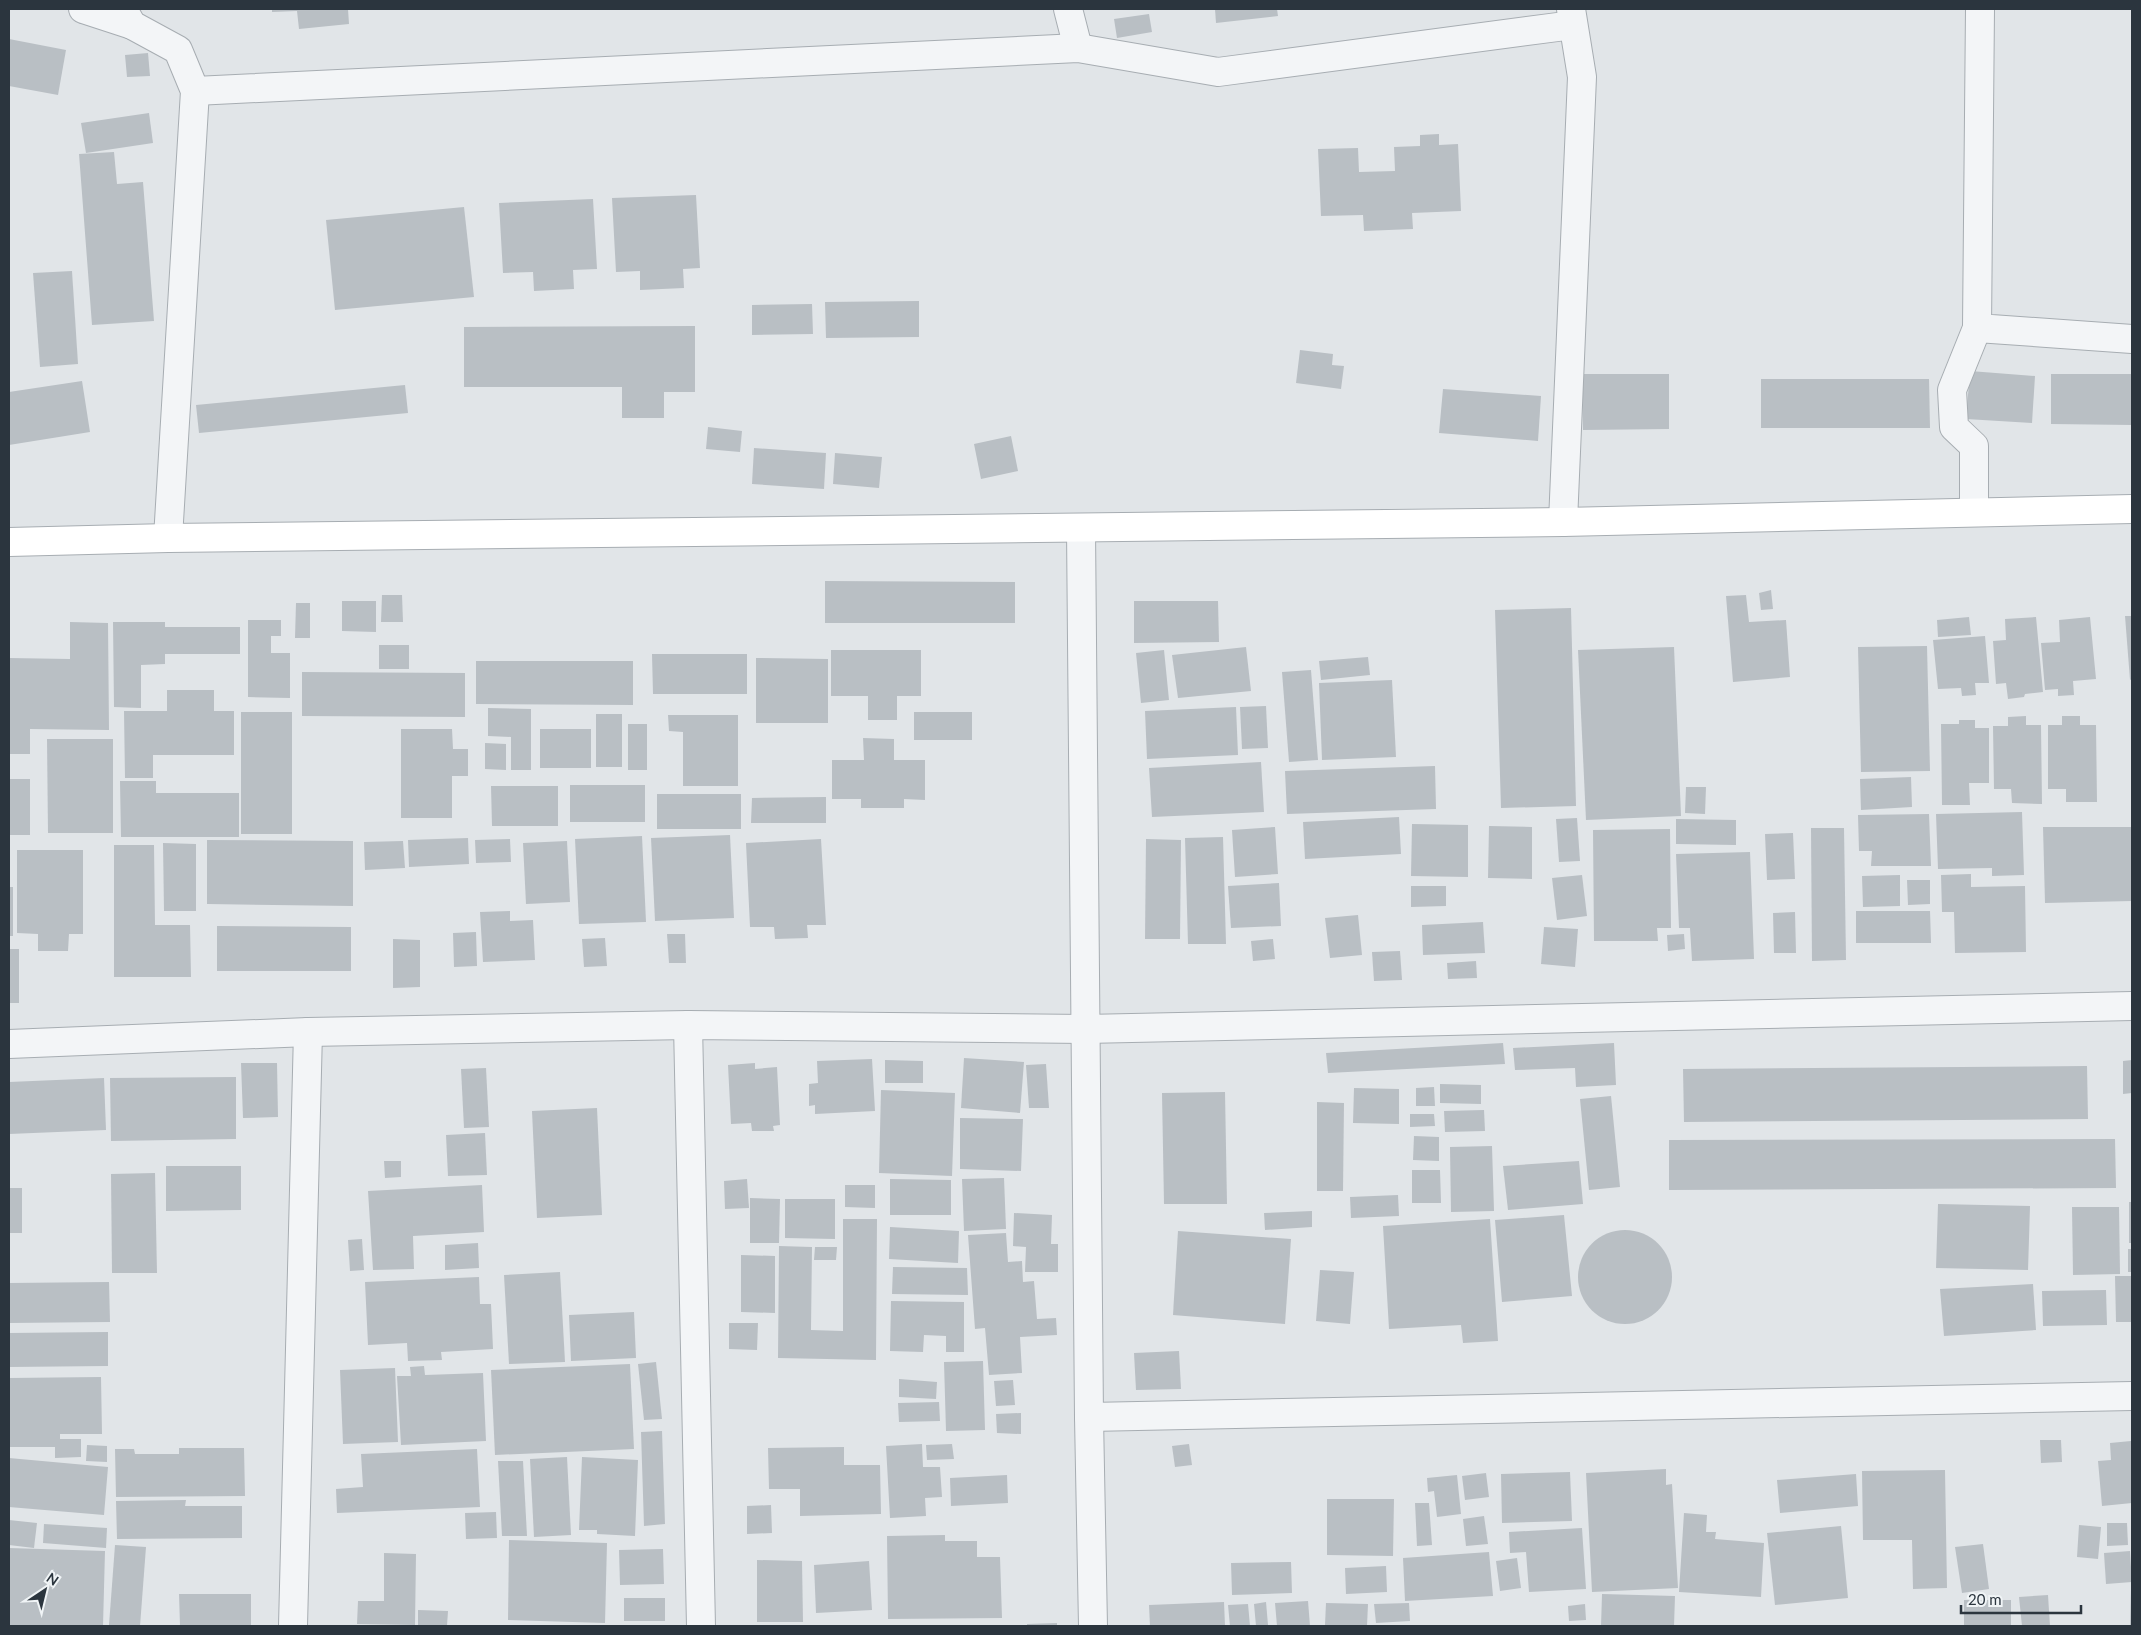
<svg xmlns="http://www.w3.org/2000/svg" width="2141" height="1635" font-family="Lato,sans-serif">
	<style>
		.building { fill: #b9bfc4 }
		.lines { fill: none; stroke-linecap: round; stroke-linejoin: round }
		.street-casing { stroke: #a7adb2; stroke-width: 30 }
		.secondary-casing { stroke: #a7adb2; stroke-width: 30 }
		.street { stroke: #f3f5f7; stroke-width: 28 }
		.secondary { stroke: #fff; stroke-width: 28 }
	</style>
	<rect width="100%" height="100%" fill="#e1e5e8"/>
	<g class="building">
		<path d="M272,9h76l1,15 -50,5 -2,-18 -25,1z"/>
		<path d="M1215,9h62l1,7 -62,7z"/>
		<path d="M1149,14l3,18 -35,6 -3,-19z"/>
		<path d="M9,39l57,11 -8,45 -49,-9z"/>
		<path d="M148,53l2,23 -23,1 -2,-22z"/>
		<path d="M149,113l4,30 -67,10 -5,-30z"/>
		<path d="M1439,134v11l19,-1 3,67 -49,2 1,16 -49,2 -1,-16 -42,1 -3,-67 40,-1 1,24 36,-1 -1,-24 26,-1v-11z"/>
		<path d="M114,152l3,32 26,-2 11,139 -62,4 -13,-171z"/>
		<path d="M696,195l4,73 -17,1 1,19 -44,2v-19l-24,1 -4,-74z"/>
		<path d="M593,199l4,70 -24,1 1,19 -40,2 -1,-19 -30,1 -4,-70z"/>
		<path d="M464,207l10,90 -139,13 -9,-90z"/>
		<path d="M72,271l6,93 -38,3 -7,-94z"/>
		<path d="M919,301v36l-93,1 -1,-36z"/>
		<path d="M812,304l1,30 -61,1v-30z"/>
		<path d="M695,326v66h-31v26h-42v-31h-158v-60z"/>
		<path d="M1300,350l33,4 -1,11 12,1 -3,23 -45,-6z"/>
		<path d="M1970,371l65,5 -3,47 -66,-4z"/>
		<path d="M1582,374h87v55l-86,1z"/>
		<path d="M2051,374h81v51l-81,-1z"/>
		<path d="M1761,379h168l1,49h-169z"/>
		<path d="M82,381l8,51 -81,13v-53z"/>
		<path d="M405,385l3,28 -209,20 -3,-28z"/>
		<path d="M1443,389l98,7 -3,45 -99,-8z"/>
		<path d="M708,427l34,4 -2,21 -34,-3z"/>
		<path d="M1011,436l7,35 -37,8 -7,-35z"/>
		<path d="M754,448l72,5 -2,36 -72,-5z"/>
		<path d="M835,453l47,4 -3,31 -46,-4z"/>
		<path d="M825,581l190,1v41h-190z"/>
		<path d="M1771,590l2,19 -12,1 -2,-17z"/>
		<path d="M382,595h20l1,27h-22z"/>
		<path d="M1746,595l3,27 37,-2 4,57 -57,5 -7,-86z"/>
		<path d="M342,601h34v31l-34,-1z"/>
		<path d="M1134,601h84l1,41 -85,1z"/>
		<path d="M296,603h14v35h-15z"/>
		<path d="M1571,608l5,198 -75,2 -6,-198z"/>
		<path d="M2125,616h7v63l-2,1z"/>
		<path d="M1969,617l2,18 -33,2 -1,-17z"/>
		<path d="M2036,617l7,75 -18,2 -1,3 -16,2 -2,-16 -10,1 -3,-43 13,-1 -1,-21z"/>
		<path d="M2090,617l6,62 -23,2 1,14 -16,1v-7l-13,1 -4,-47 19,-1 -1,-22z"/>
		<path d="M248,620h33v16h-10v17h19v45l-42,-1z"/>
		<path d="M70,622l38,1 1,107 -79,-1v25h-21v-96l61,1z"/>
		<path d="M113,622h52v5h75v27h-75v10l-24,1v43l-27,-1z"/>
		<path d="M1985,636l4,47h-14l1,12 -14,1 -1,-8 -23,1 -5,-49z"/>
		<rect x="379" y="645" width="30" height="24"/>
		<path d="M1927,646l3,125 -69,1 -3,-125z"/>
		<path d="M1246,647l5,44 -73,7 -6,-43z"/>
		<path d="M1674,647l7,169 -95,4 -8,-170z"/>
		<path d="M831,650h90v46h-24v24h-29v-24h-37z"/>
		<path d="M1164,650l5,50 -28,3 -5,-50z"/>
		<path d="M652,654h95v40h-94z"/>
		<path d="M1368,657l2,18 -49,5 -2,-19z"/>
		<path d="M756,658l72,1v64h-72z"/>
		<path d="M476,661h157v44l-157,-1z"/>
		<path d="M1311,670l7,90 -29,2 -7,-90z"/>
		<path d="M302,672l163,1v44l-163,-1z"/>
		<path d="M1392,680l4,77 -74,3 -3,-77z"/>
		<path d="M167,690h47v21h20v44h-81v23h-28l-1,-67h43z"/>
		<path d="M1266,706l2,42 -26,1 -2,-42z"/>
		<path d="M1236,707l2,48 -91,4 -2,-48z"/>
		<path d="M488,708l43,1v61h-20v-33l-23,-1z"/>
		<rect x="241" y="712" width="51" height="122"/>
		<rect x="914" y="712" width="58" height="28"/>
		<rect x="596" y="714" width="26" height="53"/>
		<path d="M668,715h70v71h-55v-54l-14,-1z"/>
		<path d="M2026,716v9h15l1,79 -30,-1 -1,-14h-17l-1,-63h15v-9z"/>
		<path d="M2062,716h18v9h16l1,77h-31v-13h-18v-64h14z"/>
		<path d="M1959,720h16v8h14v55h-20l1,22h-28l-1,-81h18z"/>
		<rect x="628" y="724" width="19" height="46"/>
		<path d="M401,729h51l1,20h15v27h-16v42h-51z"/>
		<rect x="540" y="729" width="51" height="39"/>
		<path d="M863,738l31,1v21h31v40l-21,-1v9h-43v-9h-29v-39h32z"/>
		<path d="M47,739h66v94h-65z"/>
		<path d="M485,743l21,1v26l-21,-1z"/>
		<path d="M1261,762l3,50 -112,5 -3,-49z"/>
		<path d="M1435,766l1,43 -149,5 -2,-43z"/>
		<path d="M1911,777l1,30 -51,3 -1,-31z"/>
		<rect x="9" y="779" width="21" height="56"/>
		<path d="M120,781h36v12h83v44h-118z"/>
		<rect x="570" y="785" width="75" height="37"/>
		<path d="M491,786h67v40h-66z"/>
		<path d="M1686,787h20l-1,27 -20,-1z"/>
		<rect x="657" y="794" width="84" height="35"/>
		<path d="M826,797v26h-75l1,-25z"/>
		<path d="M2022,812l2,63 -32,1v-8l-54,1 -2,-55z"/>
		<path d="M1929,814l2,52h-60l1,-15h-13l-1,-36z"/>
		<path d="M1399,817l2,37 -96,5 -2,-37z"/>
		<path d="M1577,818l3,43 -21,1 -3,-43z"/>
		<path d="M1676,819l60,1v25l-60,-1z"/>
		<path d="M1412,824l56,1v52l-57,-1z"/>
		<path d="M1489,826l43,1v52l-44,-1z"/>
		<path d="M1275,827l3,47 -43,3 -3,-47z"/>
		<path d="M2043,827h89v74l-87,2z"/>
		<path d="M1811,828h33l2,132 -34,1z"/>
		<path d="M1670,829l1,99h-14l1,13h-64l-1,-111z"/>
		<path d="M1793,833l2,46 -28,1 -2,-46z"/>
		<path d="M730,835l4,83 -79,3 -4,-83z"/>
		<path d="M642,836l4,86 -67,2 -4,-85z"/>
		<path d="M1223,837l3,107h-38l-3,-106z"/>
		<path d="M468,838l1,26 -60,3 -1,-27z"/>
		<path d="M510,839l1,23 -35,1 -1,-23z"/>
		<path d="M821,839l5,86h-19l1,13 -33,1 -1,-12h-24l-4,-84z"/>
		<path d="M1146,839l35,1 -1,99h-35z"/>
		<path d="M207,840l146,1v65l-146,-2z"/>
		<path d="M403,841l2,27 -40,2 -1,-28z"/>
		<path d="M567,841l3,61 -44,2 -3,-61z"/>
		<path d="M163,843l33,1v67h-32z"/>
		<path d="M114,845h40l1,80h35l1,52h-77z"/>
		<path d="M17,850h66v84h-14l-1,17h-30v-17l-21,-1z"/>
		<path d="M1750,852l4,107 -62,2 -2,-33h-11l-3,-74z"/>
		<path d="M1971,874v13l54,-1 1,66 -71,1 -1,-41h-12l-1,-37z"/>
		<path d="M1582,875l5,41 -30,4 -5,-42z"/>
		<path d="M1900,875v31l-37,1 -1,-31z"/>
		<path d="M1907,880h23v24l-22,1z"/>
		<path d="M1279,883l2,43 -50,2 -3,-42z"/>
		<path d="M1411,886h35v20l-35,1z"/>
		<rect x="9" y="887" width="4" height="49"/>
		<path d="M510,911v10l23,-1 2,40 -52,2 -3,-50z"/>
		<path d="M1856,911h74l1,32h-75z"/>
		<path d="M1795,912l1,41h-22l-1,-40z"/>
		<path d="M1358,915l4,40 -32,3 -5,-40z"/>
		<path d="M1483,922l2,31 -62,2 -1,-30z"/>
		<path d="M217,926l134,1v44h-134z"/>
		<path d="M1544,927l34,2 -3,38 -34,-3z"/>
		<path d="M476,932l1,34 -23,1 -1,-34z"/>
		<path d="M667,934h18l1,29h-17z"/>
		<path d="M1684,934l1,15 -17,2 -1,-16z"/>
		<path d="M605,938l2,28 -23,1 -2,-28z"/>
		<path d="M393,939l27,1v47l-27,1z"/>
		<path d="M1273,939l2,20 -22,2 -2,-20z"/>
		<rect x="9" y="949" width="10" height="54"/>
		<path d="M1400,951l2,29 -28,1 -2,-29z"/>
		<path d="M1476,961l1,17 -29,1 -1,-16z"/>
		<path d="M1503,1043l2,21 -177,9 -2,-20z"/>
		<path d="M1614,1043l2,42 -40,2 -1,-19 -60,2 -2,-22z"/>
		<path d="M964,1058l60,4 -4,51 -59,-5z"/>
		<path d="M872,1059l3,52 -60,3v-9l-6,1v-22l9,-1 -1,-22z"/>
		<path d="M885,1060l38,1v22h-38z"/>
		<path d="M2132,1060v33l-9,1v-33z"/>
		<path d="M241,1063h36l1,54 -35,1z"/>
		<path d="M755,1063v6l22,-2 3,58 -7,1 1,5h-22l-1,-8 -20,1 -3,-59z"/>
		<path d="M1046,1064l3,44h-20l-3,-43z"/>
		<path d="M2087,1066l1,53 -404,3 -1,-53z"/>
		<path d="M486,1068l3,59 -25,1 -3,-59z"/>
		<path d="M236,1077v62l-125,2 -1,-63z"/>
		<path d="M104,1078l2,52 -97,4v-52z"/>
		<path d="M1440,1084l41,1v19l-41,-1z"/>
		<path d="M1434,1087l1,19h-19v-18z"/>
		<path d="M1354,1088l45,1v35l-46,-1z"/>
		<path d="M881,1090l74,3 -3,83 -73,-3z"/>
		<path d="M1225,1092l2,112h-63l-2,-111z"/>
		<path d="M1611,1096l9,91 -31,3 -9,-91z"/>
		<path d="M1317,1102l27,1 -1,88h-26z"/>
		<path d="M597,1108l5,107 -65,3 -5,-107z"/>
		<path d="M1484,1110l1,21 -40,1 -1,-21z"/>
		<path d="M1410,1114h24l1,12 -25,1z"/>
		<path d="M960,1118l63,1 -2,52 -61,-2z"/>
		<path d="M485,1133l2,42 -39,1 -2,-41z"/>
		<path d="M1414,1136l25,1v24l-26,-1z"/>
		<path d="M2115,1139l1,49 -447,2v-50z"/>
		<path d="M1492,1146l2,65 -43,1 -1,-65z"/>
		<path d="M384,1161h17v16l-16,1z"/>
		<path d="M1579,1161l4,43 -75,6 -5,-44z"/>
		<path d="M166,1166h75v44l-75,1z"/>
		<path d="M1412,1170h28l1,33h-29z"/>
		<path d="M155,1173l2,100h-45l-1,-99z"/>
		<path d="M1004,1178l2,51 -42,2 -2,-52z"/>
		<path d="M747,1179l2,29 -24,1 -1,-28z"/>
		<path d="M890,1179l61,1v35h-61z"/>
		<path d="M482,1185l2,47 -71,4 1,33 -41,1 -5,-79z"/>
		<path d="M845,1185h30v23l-30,-1z"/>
		<rect x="9" y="1188" width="13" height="45"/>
		<path d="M1398,1195l1,21 -48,2 -1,-21z"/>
		<path d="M750,1198l30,1 -1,44h-29z"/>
		<path d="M785,1199h50v40l-50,-1z"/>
		<rect x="2129" y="1202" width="3" height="41"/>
		<path d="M1938,1204l92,2 -2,64 -92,-2z"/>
		<path d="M2072,1207h47l1,67 -47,1z"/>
		<path d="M1312,1211v16l-47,3 -1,-17z"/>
		<path d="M1014,1213l38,2 -1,29h7v28h-33l1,-25 -13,-1z"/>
		<path d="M1564,1215l8,81 -70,6 -7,-82z"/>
		<path d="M843,1219h34l-1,141 -98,-2 1,-112 33,1 -1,83 32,1z"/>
		<path d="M1490,1219l8,122 -35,2 -2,-18 -72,4 -6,-103z"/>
		<path d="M890,1227l69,4 -1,32 -69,-4z"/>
		<circle cx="1625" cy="1277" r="47"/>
		<path d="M1178,1231l113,8 -6,85 -112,-9z"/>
		<path d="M1006,1233l2,29 14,-1 1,21 11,-1 3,38 19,-1 1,17 -37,2 2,36 -33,2 -4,-47 -10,1 -7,-94z"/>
		<path d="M362,1239l2,31 -14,1 -2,-31z"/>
		<path d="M478,1243l1,25 -34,2v-25z"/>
		<path d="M815,1247h22l-1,13h-22z"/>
		<rect x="2128" y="1249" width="4" height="23"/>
		<path d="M741,1255l34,1v57l-34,-1z"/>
		<path d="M893,1267l74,1 1,27 -76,-1z"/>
		<path d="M1320,1270l34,2 -4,52 -34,-3z"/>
		<path d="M560,1272l5,90 -56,2 -5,-89z"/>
		<path d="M2115,1276h17v46h-16z"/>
		<path d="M479,1277l1,27h11l2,45 -52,3 1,8 -34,1 -1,-18 -39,2 -3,-63z"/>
		<path d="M109,1282l1,40 -101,1v-40z"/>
		<path d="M2033,1284l3,46 -92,6 -4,-47z"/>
		<path d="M2106,1290l1,35 -64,1 -1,-35z"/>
		<path d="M891,1301l73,1v50h-18v-16l-22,-1 -1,17 -33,-1z"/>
		<path d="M634,1312l2,46 -65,3 -2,-46z"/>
		<path d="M729,1323h29l-1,27 -28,-1z"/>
		<path d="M108,1332v34l-99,1v-34z"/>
		<path d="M1179,1351l2,38 -45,1 -2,-37z"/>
		<path d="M983,1361l2,69 -39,1 -2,-69z"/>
		<path d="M656,1362l6,57 -18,1 -6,-56z"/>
		<path d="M630,1364l4,85 -139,6 -4,-85z"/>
		<path d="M424,1366l1,9 58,-2 3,68 -85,4 -4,-69h14l-1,-9z"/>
		<path d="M395,1368l3,74 -55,2 -3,-74z"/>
		<path d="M101,1377l1,57h-42v5h21v18l-26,1v-11h-46v-69z"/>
		<path d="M899,1379l38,3 -1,17 -37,-2z"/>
		<path d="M1013,1380l2,25 -19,1 -2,-25z"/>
		<path d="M939,1402l1,19 -41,1 -1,-19z"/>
		<path d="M1021,1413v21l-24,-1 -1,-19z"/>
		<path d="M662,1431l3,93 -21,2 -3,-94z"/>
		<path d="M2040,1440h21l1,22 -21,1z"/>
		<path d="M2131,1441l1,62 -30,3 -4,-45 13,-1 -1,-17z"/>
		<path d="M922,1444l1,23h17l2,30 -17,1 1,18 -36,2 -4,-72z"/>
		<path d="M952,1444l2,15 -27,1 -1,-15z"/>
		<path d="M1189,1444l3,21 -17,2 -3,-21z"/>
		<path d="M87,1445l20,1v16l-21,-1z"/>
		<path d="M844,1447v18h36l1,49 -81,2v-27h-31l-1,-41z"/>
		<path d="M179,1448h65l1,48 -129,1 -1,-48h19l1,5h44z"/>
		<path d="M477,1449l3,58 -143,6 -1,-24 27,-2 -2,-33z"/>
		<path d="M567,1457l4,78 -37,2 -4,-78z"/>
		<path d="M582,1457l56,3 -3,76 -38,-2v-4h-18z"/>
		<path d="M9,1458l99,9 -4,48 -95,-8z"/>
		<path d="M498,1461h25l4,75h-25z"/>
		<path d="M1666,1469v16l6,-1 6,104 -86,4 -6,-119z"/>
		<path d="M1945,1470l2,118 -34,1 -1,-49h-49l-1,-69z"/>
		<path d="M1570,1472l2,49 -70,2 -1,-49z"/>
		<path d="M1486,1473l3,24 -24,3 -3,-24z"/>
		<path d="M1856,1474l2,32 -78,7 -3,-33z"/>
		<path d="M1007,1475l1,28 -57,3 -1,-28z"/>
		<path d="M1457,1475l4,39 -24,3 -3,-26 -6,1 -1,-14z"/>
		<path d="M1327,1499h67l-1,57 -66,-1z"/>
		<path d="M186,1500l-1,6h57v32l-125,1 -1,-38z"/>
		<path d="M1415,1503h14l3,42 -15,1z"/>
		<path d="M771,1505l1,28 -25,1v-28z"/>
		<path d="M496,1512l1,26 -31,1 -1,-26z"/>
		<path d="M1684,1513l23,2 -1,17h10l-1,7 49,4 -3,54 -82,-5z"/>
		<path d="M1484,1516l4,28 -22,2 -3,-27z"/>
		<path d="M9,1520l28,3 -3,25 -25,-3z"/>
		<path d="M2107,1523h20l1,22 -21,1z"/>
		<path d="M44,1524l63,4 -1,20 -63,-5z"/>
		<path d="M2079,1525l22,2 -3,32 -21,-2z"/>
		<path d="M1841,1526l7,72 -73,7 -8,-72z"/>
		<path d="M1582,1528l4,61 -57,3 -3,-40 -16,1 -1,-21z"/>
		<path d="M945,1535v6h32v16h23l2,61 -114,1 -1,-83z"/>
		<path d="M509,1540l98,3 -2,80 -97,-3z"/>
		<path d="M1983,1544l6,45 -27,4 -7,-46z"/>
		<path d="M115,1545l31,2 -6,79 -31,-1z"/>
		<path d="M9,1548l96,3 -2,75h-94z"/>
		<path d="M663,1549l1,35 -44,1 -1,-35z"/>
		<path d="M2130,1551l2,31 -26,2 -2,-31z"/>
		<path d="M1489,1552l4,44 -88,5 -2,-43z"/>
		<path d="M384,1553l32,1 -1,71 -58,-1 1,-23h26z"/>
		<path d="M1517,1558l4,30 -21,3 -4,-30z"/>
		<path d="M757,1560l45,1 1,61h-46z"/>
		<path d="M869,1561l3,49 -56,3 -2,-48z"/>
		<path d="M1291,1562l1,31 -60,2 -1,-32z"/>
		<path d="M1386,1566l1,26 -41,2 -1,-26z"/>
		<path d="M2131,1590h1v36h-2z"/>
		<path d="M179,1594h72v32h-71z"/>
		<path d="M1602,1594l73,2 -1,30h-73z"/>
		<path d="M2048,1595l2,31h-28l-3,-29z"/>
		<rect x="624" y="1598" width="41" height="23"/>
		<rect x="1964" y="1600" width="47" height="26"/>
		<path d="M1308,1601l2,25h-33l-2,-23z"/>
		<path d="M1224,1602l1,24h-75l-1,-21z"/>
		<path d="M1266,1602l2,23 -12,1 -2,-22z"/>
		<path d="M1326,1603l42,1 -1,22 -42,-1z"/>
		<path d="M1409,1603l1,18 -34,2 -2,-19z"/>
		<path d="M1248,1604l2,22h-20l-2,-21z"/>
		<path d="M1585,1604l1,16 -17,1 -1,-15z"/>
		<path d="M418,1610l30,1 -1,15h-29z"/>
		<path d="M1057,1623v3h-30v-2z"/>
	</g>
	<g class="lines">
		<g class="street-casing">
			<g id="street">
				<path d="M83,9l49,16"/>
				<path d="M123,9l9,16 46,25 17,41 -27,447"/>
				<path d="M1068,9l10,39"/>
				<path d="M1980,9l-3,319 155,11"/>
				<path d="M195,91l883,-43 140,24 355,-47"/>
				<path d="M1974,512v-66l-20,-19 -2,-37 25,-62"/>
				<path d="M1563,522l19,-445 -11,-68"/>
				<path d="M1081,529l8,888 4,209"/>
				<path d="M688,1025l13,601"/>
				<path d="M9,1044l299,-12 380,-7 397,4 1047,-23"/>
				<path d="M1089,1417l1043,-21"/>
				<path d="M293,1626l15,-594"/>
			</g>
		</g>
		<g class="secondary-casing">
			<path id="secondary" d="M9,542l159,-4 1395,-16 569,-13"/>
		</g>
		<use href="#street" class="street"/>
		<use href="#secondary" class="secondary"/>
	</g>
	<rect width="2141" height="1635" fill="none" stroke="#2b353e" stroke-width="20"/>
	<g transform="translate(45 1590) rotate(35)" stroke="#f0f4f6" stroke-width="4" paint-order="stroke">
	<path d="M0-4L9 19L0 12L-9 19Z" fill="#2b353e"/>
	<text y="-8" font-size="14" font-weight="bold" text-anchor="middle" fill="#2b353e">N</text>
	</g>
	<path d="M1961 1605v8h120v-8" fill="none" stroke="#2b353e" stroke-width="2.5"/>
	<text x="1968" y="1605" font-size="15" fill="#2b353e" stroke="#f0f4f6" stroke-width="4" paint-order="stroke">20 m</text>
</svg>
